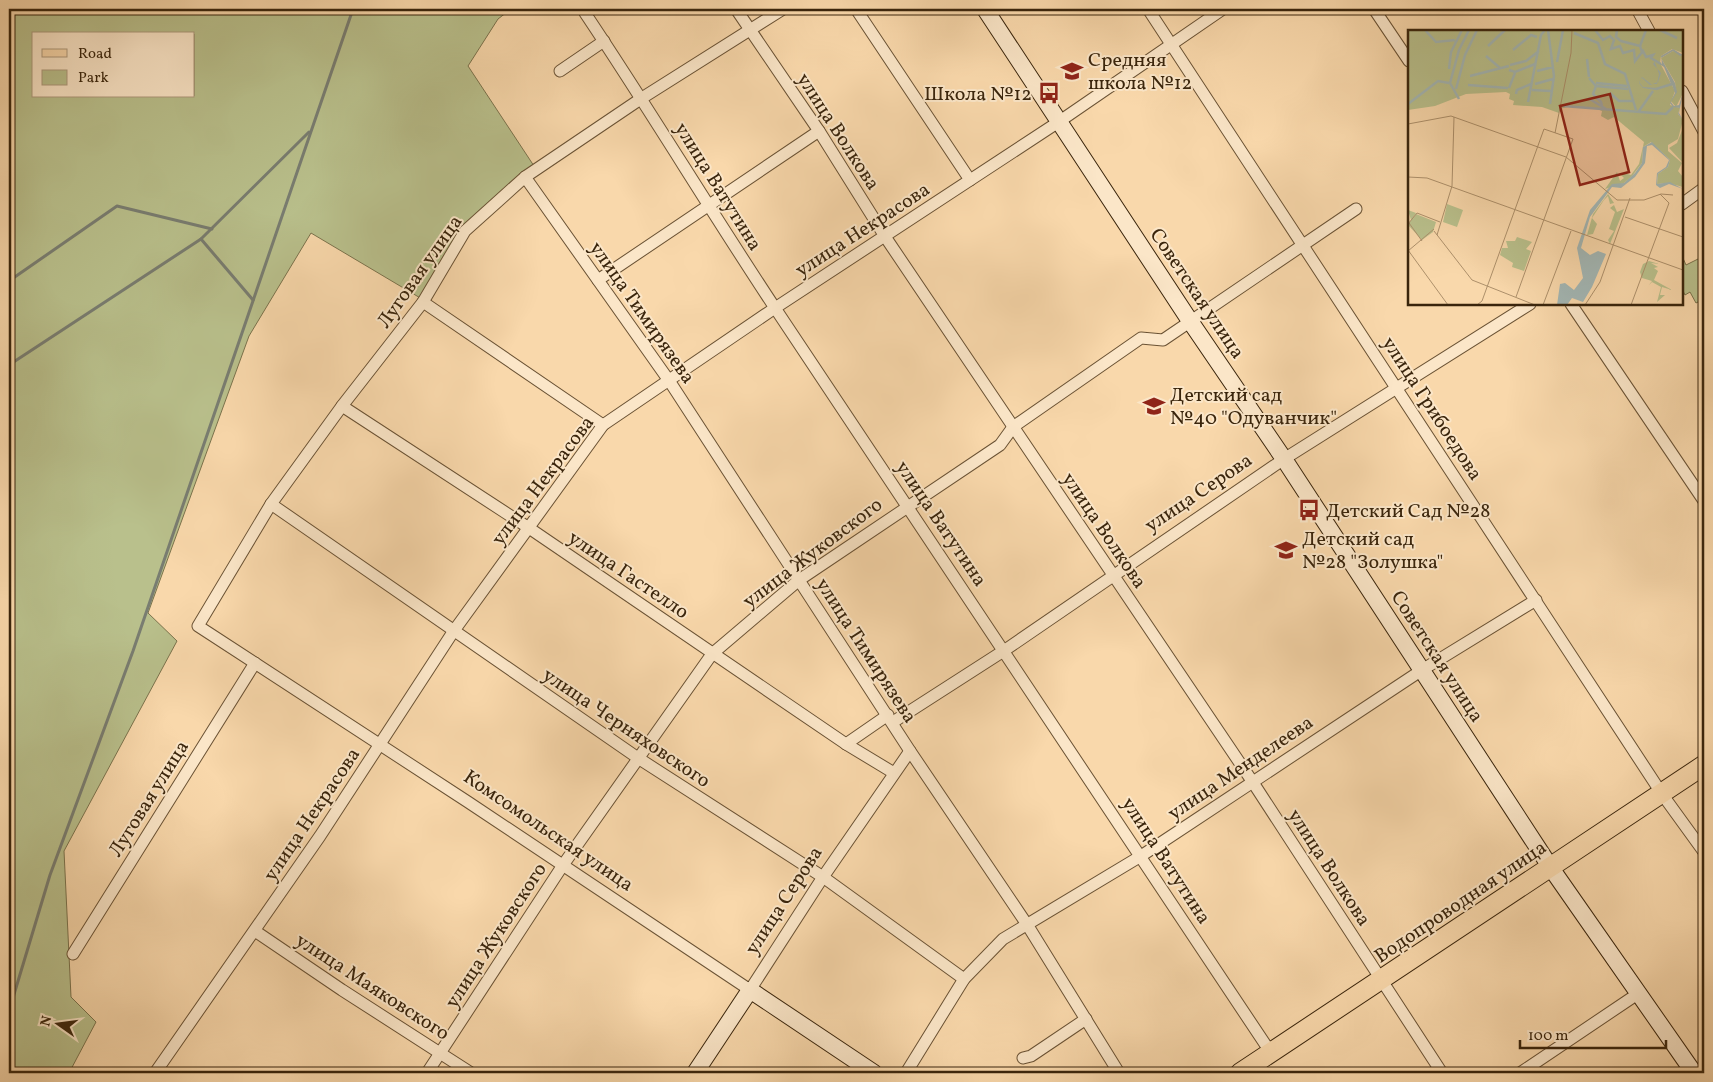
<svg xmlns="http://www.w3.org/2000/svg" width="1713" height="1082" font-family="Vollkorn,serif">
	<style>
		.green { fill: #b9c08c; stroke: #7a724c; fill-rule: evenodd }
		.lines { fill: none; stroke-linecap: round; stroke-linejoin: round }
		.stream { stroke: #797d71; stroke-width: 3 }
		.street-casing { stroke: #6a5234; stroke-width: 13 }
		.secondary-casing { stroke: #3a250c; stroke-width: 18 }
		.primary-casing { stroke: #3a250c; stroke-width: 21 }
		.street { stroke: #fbe6c8; stroke-width: 11 }
		.secondary { stroke: #fbe6c8; stroke-width: 16 }
		.primary { stroke: #f9d8ab; stroke-width: 19 }
		.labels { text-anchor: middle; stroke-width: 4; stroke-linejoin: round; paint-order: stroke }
		.poi-label { font-size: 20px; fill: #3a250c; stroke: #fbe6c8; text-anchor: start }
		.street-label { font-size: 20px; fill: #3a250c; stroke: #fbe6c8 }
		.inset-river { fill: none; stroke: #a3b7b5; stroke-width: 2.5 }
		.inset-road { fill: none; stroke: #ad906b; stroke-width: 1 }
		.view { fill: #8f2418; fill-opacity: 0.15; stroke: #8f2418; stroke-width: 2.5 }
		.inset-edge { fill: none; stroke: #3a250c; stroke-width: 2.5 }
	</style>
	<rect width="100%" height="100%" fill="#f9d8ab"/>
	<filter id="stains"><feTurbulence type="fractalNoise" baseFrequency=".004" numOctaves="4"/><feColorMatrix values="0 0 0 0 .2 0 0 0 0 .09 0 0 0 0 .02 0 0 0 .5 -.17"/></filter>
	<radialGradient id="worn" r=".72"><stop offset=".6" stop-color="#630" stop-opacity="0"/><stop offset="1" stop-color="#630" stop-opacity=".3"/></radialGradient>
	<g class="green">
		<path d="M9,9h502l-13,10 -30,47 66,100 -71,64 -41,69 -111,-66 -62,103 -101,277 29,28 -113,210 7,146 25,25 -27,51h-48l-12,-6zM34,34h160v62h-160z"/>
		<path d="M1682,256l4,9 18,-9v43l-8,4 -6,-11 -5,3 -3,-6z"/>
	</g>
	<g class="lines">
		<g class="stream">
			<path d="M201,239l52,61"/>
			<path d="M9,281l108,-75 95,23"/>
			<path d="M9,365l192,-126 108,-107"/>
			<path d="M9,1011l41,-136 83,-224 220,-642"/>
		</g>
		<g class="street-casing">
			<g id="street">
				<path d="M736,9l83,122 67,107 366,543 190,292"/>
				<path d="M783,9l-141,89 -117,79 -60,54 -42,71 -81,104 -71,98 -73,122 270,176 282,188 73,-113 87,-126"/>
				<path d="M856,9l114,171"/>
				<path d="M1148,9l514,785 42,58"/>
				<path d="M1374,9l35,52"/>
				<path d="M1637,9l12,22"/>
				<path d="M585,13c65,97 125,197 190,295 165,248 332,495 496,745"/>
				<path d="M560,71l44,-30"/>
				<path d="M1682,91l22,41"/>
				<path d="M525,177l145,205 240,369 118,175 91,147"/>
				<path d="M1682,204l22,-16"/>
				<path d="M598,280l221,-149"/>
				<path d="M423,302l180,123"/>
				<path d="M1571,304l133,197"/>
				<path d="M342,406l187,122 317,216 48,29"/>
				<path d="M271,504l367,254 185,119 141,102"/>
				<path d="M893,722l112,-72 279,-191 246,-155"/>
				<path d="M846,744l42,-29"/>
				<path d="M255,931l87,59 129,83"/>
				<path d="M73,954l182,-291"/>
				<path d="M1023,1058l8,-2 55,-37"/>
				<path d="M155,1073l165,-237 133,-204 150,-207 172,-117 285,-187 163,-112"/>
				<path d="M427,1073l136,-208 149,-211 87,-74 201,-135 13,-18 128,-89 22,2 193,-131"/>
				<path d="M906,1073l58,-94 39,-40 138,-83 281,-186 114,-70"/>
				<path d="M1520,1073l119,-80"/>
			</g>
		</g>
		<g class="secondary-casing">
			<g id="secondary">
				<path d="M985,9l205,312 94,138 267,409 143,205"/>
				<path d="M695,1073l55,-83 124,83"/>
			</g>
		</g>
		<g class="primary-casing">
			<path id="primary" d="M1240,1073l464,-308"/>
		</g>
		<use href="#street" class="street"/>
		<use href="#secondary" class="secondary"/>
		<use href="#primary" class="primary"/>
	</g>
	<defs>
		<g id="school-bare" transform="scale(1.725)"><path d="M0-5L7-2L0 1L-7-2ZM-4 1L0 2.5L4 1V4Q0 6-4 4Z" fill="#8f2418" stroke="#fbe6c8" stroke-width="2.5" paint-order="stroke"/></g>
		<g id="bus-bare" transform="scale(1.725)"><path d="M-5-6H5V4H4V6H2V4H-2V6H-4V4H-5ZM-3.5-4V0h7V-4ZM-3.5 1.2v1.5H-2V1.2ZM2 1.2v1.5H3.5V1.2Z" fill="#8f2418" stroke="#fbe6c8" stroke-width="2.5" paint-order="stroke"/></g>
	</defs>
	<g fill-rule="evenodd">
		<use href="#school-bare" x="1072" y="71"/>
		<use href="#bus-bare" x="1049" y="93"/>
		<use href="#school-bare" x="1154" y="406"/>
		<use href="#bus-bare" x="1309" y="510"/>
		<use href="#school-bare" x="1286" y="550"/>
	</g>
	<g class="labels">
		<g class="poi-label">
			<text x="1088" y="66">Средняя<tspan x="1088" dy="23">школа №12</tspan></text>
			<text x="1032" y="100" text-anchor="end">Школа №12</text>
			<text x="1170" y="401">Детский сад<tspan x="1170" dy="23">№40 "Одуванчик"</tspan></text>
			<text x="1326" y="517">Детский Сад №28</text>
			<text x="1302" y="545">Детский сад<tspan x="1302" dy="23">№28 "Золушка"</tspan></text>
		</g>
		<g class="street-label">
			<text transform="translate(839 131) rotate(57)" y="7">улица Волкова</text>
			<text transform="translate(719 186) rotate(58)" y="7">улица Ватутина</text>
			<text transform="translate(862 229) rotate(-33)" y="7">улица Некрасова</text>
			<text transform="translate(419 271) rotate(-55)" y="7">Луговая улица</text>
			<text transform="translate(1198 293) rotate(56)" y="7">Советская улица</text>
			<text transform="translate(643 312) rotate(55)" y="7">улица Тимирязева</text>
			<text transform="translate(1433 408) rotate(57)" y="7">улица Грибоедова</text>
			<text transform="translate(542 480) rotate(-53)" y="7">улица Некрасова</text>
			<text transform="translate(1198 492) rotate(-34)" y="7">улица Серова</text>
			<text transform="translate(942 523) rotate(56)" y="7">улица Ватутина</text>
			<text transform="translate(1105 530) rotate(56)" y="7">улица Волкова</text>
			<text transform="translate(812 552) rotate(-37)" y="7">улица Жуковского</text>
			<text transform="translate(629 574) rotate(34)" y="7">улица Гастелло</text>
			<text transform="translate(867 650) rotate(57)" y="7">улица Тимирязева</text>
			<text transform="translate(1438 656) rotate(57)" y="7">Советская улица</text>
			<text transform="translate(627 727) rotate(34)" y="7">улица Черняховского</text>
			<text transform="translate(1240 767) rotate(-34)" y="7">улица Менделеева</text>
			<text transform="translate(148 798) rotate(-58)" y="7">Луговая улица</text>
			<text transform="translate(311 814) rotate(-56)" y="7">улица Некрасова</text>
			<text transform="translate(549 830) rotate(34)" y="7">Комсомольская улица</text>
			<text transform="translate(1167 860) rotate(57)" y="7">улица Ватутина</text>
			<text transform="translate(1330 867) rotate(57)" y="7">улица Волкова</text>
			<text transform="translate(783 900) rotate(-57)" y="7">улица Серова</text>
			<text transform="translate(1460 901) rotate(-34)" y="7">Водопроводная улица</text>
			<text transform="translate(495 935) rotate(-57)" y="7">улица Жуковского</text>
			<text transform="translate(373 986) rotate(33)" y="7">улица Маяковского</text>
		</g>
	</g>
	<g transform="translate(1408 30)">
		<rect width="275" height="275" fill="#f9d8ab"/>
		<path d="M0,0h275v23l-11,-4 -11,7 -1,7 15,28 -5,14 10,3 -2,6 5,6 -5,19 -10,6v6l14,12 -4,8 5,6v10l-15,-4 -11,1 1,-10 10,-7 2,-7 -19,-18 -8,5 -1,16 -10,13 -8,7 -19,6 12,-17 3,9 4,-3 -3,-3 3,-2 7,2 8,-11 5,-22 -30,-25 -6,3 -7,-4 1,-5 -5,-2 -26,-3 -11,3 -1,4 -17,-6 -29,-2 1,-4 -5,-2 1,-5 -4,-2 -40,2 -31,12 -27,4zM265,21l10,4v38l-7,14 -5,-6 5,-9 -1,-10 -14,-24zM275,98v35l-14,-15 8,-5zM200,164l6,9 -4,1 -2,-8 -4,4 -12,18 5,6 -4,10 -6,1 6,-21zM39,174l16,6 -6,17 -14,-5zM206,175l3,7 7,-3 -14,35 -2,-4 6,-9 -5,-2 6,-17 -5,-4zM0,180l8,3 -3,6 3,-5 20,8 -3,10 -11,8 -14,-15 3,-5zM109,207l15,5 -6,7 5,2 -7,20 -12,-4 1,-4 -13,-8 2,-7h6l-2,-7h9zM241,231l10,3 -8,-1 7,4 -4,1 4,3 -4,9 18,10 -10,-3 -2,8h5l-8,7 4,-15 -9,-5 -3,3 3,-4 -10,-3 -2,-6 3,-8z" fill="#b9c08c"/>
		<path d="M265,19l10,6 -3,1 -7,-5 -12,7 14,25 2,9 -6,10 3,4 5,-1 4,-12 -4,20 4,7 -5,-6 2,-6 -7,-1 -3,-4 5,-10 -3,-8 -17,5 -12,-2 -4,-5 3,-6 9,7h6l2,-10 -5,-14 8,4 -1,-8zM247,31l9,6 7,17 -12,4 -16,-1 -4,-5 3,-4 8,7 8,-3 3,-9 -8,-9zM244,112l18,18 -2,7 -10,7 -1,10 13,-2 13,7 -14,-5 -9,4 -4,-3 1,-12 9,-6 3,-7 -17,-15 -5,1 -2,17 -10,14 -14,11 -9,-1 -22,30 -9,31 9,7 8,-4 8,3 -14,33 -9,15 -11,-4 -5,7h-10l3,-21 5,-1 9,7 9,-12 -6,-30 13,-38 22,-26 12,-1 11,-10 7,-10 1,-16z" fill="#a3b7b5" fill-rule="evenodd"/>
		<path class="inset-river" d="M17,0l11,12 19,-2M140,0l6,46 -4,28M187,0l8,10 7,-4 4,4 -3,9 9,-3 3,7 11,-3 1,11 8,-10 3,6 7,-2 -2,3 10,6M209,0l-1,7 5,4 19,5M252,0l17,8M166,3l24,10 7,21 20,10 11,36M80,16l17,-16M105,20l18,-15 6,2M234,22l-2,-6 6,-16M78,26l14,12M179,29l2,18M149,32l6,-32M102,35l16,-4 13,-10M41,39l2,-17 11,-22M101,40l6,2 20,-8M129,41l16,-4M62,46l39,-10M181,48l7,8 32,3M42,53l9,-33 10,-20M42,53l9,16M188,53l31,3M127,54l18,-5M60,55l40,3M188,56l-3,8 8,8 1,4M101,58l6,-15M48,59l9,-34 12,-25M248,59l16,-5M124,60l19,1M202,63l9,8h14M108,64l1,-4 14,-6M180,68l18,11M120,72l13,-67 4,-5M0,74l30,-23 11,2M155,76l103,8 7,-7M231,81l14,-20"/>
		<path class="inset-road" d="M0,94l43,-8 115,41 51,43h27l17,-6 12,1M147,103l16,-80 1,-23M0,147l19,1 256,92M217,187l58,20M1,193l13,18M0,194l9,-11 23,9M26,201l38,49 63,25M29,205l15,-49 2,-69M0,220l40,55M0,221l26,-22M69,275l5,-4 62,-172 29,10 -57,158M135,275l28,-74M177,275l15,-23 30,-84M223,275l38,-102 -9,-9"/>
		<path class="view" d="M202,64l19,78 -49,13 -20,-79z"/>
		<rect width="275" height="275" class="inset-edge"/>
	</g>
	<rect width="1713" height="1082" fill="none" stroke="#f9d8ab" stroke-width="30"/>
	<rect x="10" y="10" width="1693" height="1062" fill="none" stroke="#3a250c" stroke-width="2.5"/>
	<rect x="15" y="15" width="1683" height="1052" fill="none" stroke="#3a250c"/>
	<rect x="32" y="32" width="162" height="65" fill="#fbe6c8" stroke="#ae997d"/>
	<rect x="42" y="49" width="25" height="8" fill="#f9d8ab" stroke="#ae997d"/>
	<text x="78" y="58" font-size="15" fill="#3a250c">Road</text>
	<rect x="42" y="70" width="25" height="15" fill="#b9c08c" stroke="#ae997d"/>
	<text x="78" y="82" font-size="15" fill="#3a250c">Park</text>
	<g transform="translate(58 1024) rotate(284)" stroke="#fbe6c8" stroke-width="4" paint-order="stroke">
	<path d="M0-4L9 19L0 12L-9 19Z" fill="#3a250c"/>
	<text y="-8" font-size="14" font-weight="bold" text-anchor="middle" fill="#3a250c">N</text>
	</g>
	<path d="M1520 1040v8h146v-8" fill="none" stroke="#3a250c" stroke-width="2.5"/>
	<text x="1528" y="1040" font-size="15" fill="#3a250c" stroke="#fbe6c8" stroke-width="4" paint-order="stroke">100 m</text>
	<rect width="100%" height="100%" filter="url(#stains)"/>
	<rect width="100%" height="100%" fill="url(#worn)"/>
</svg>
